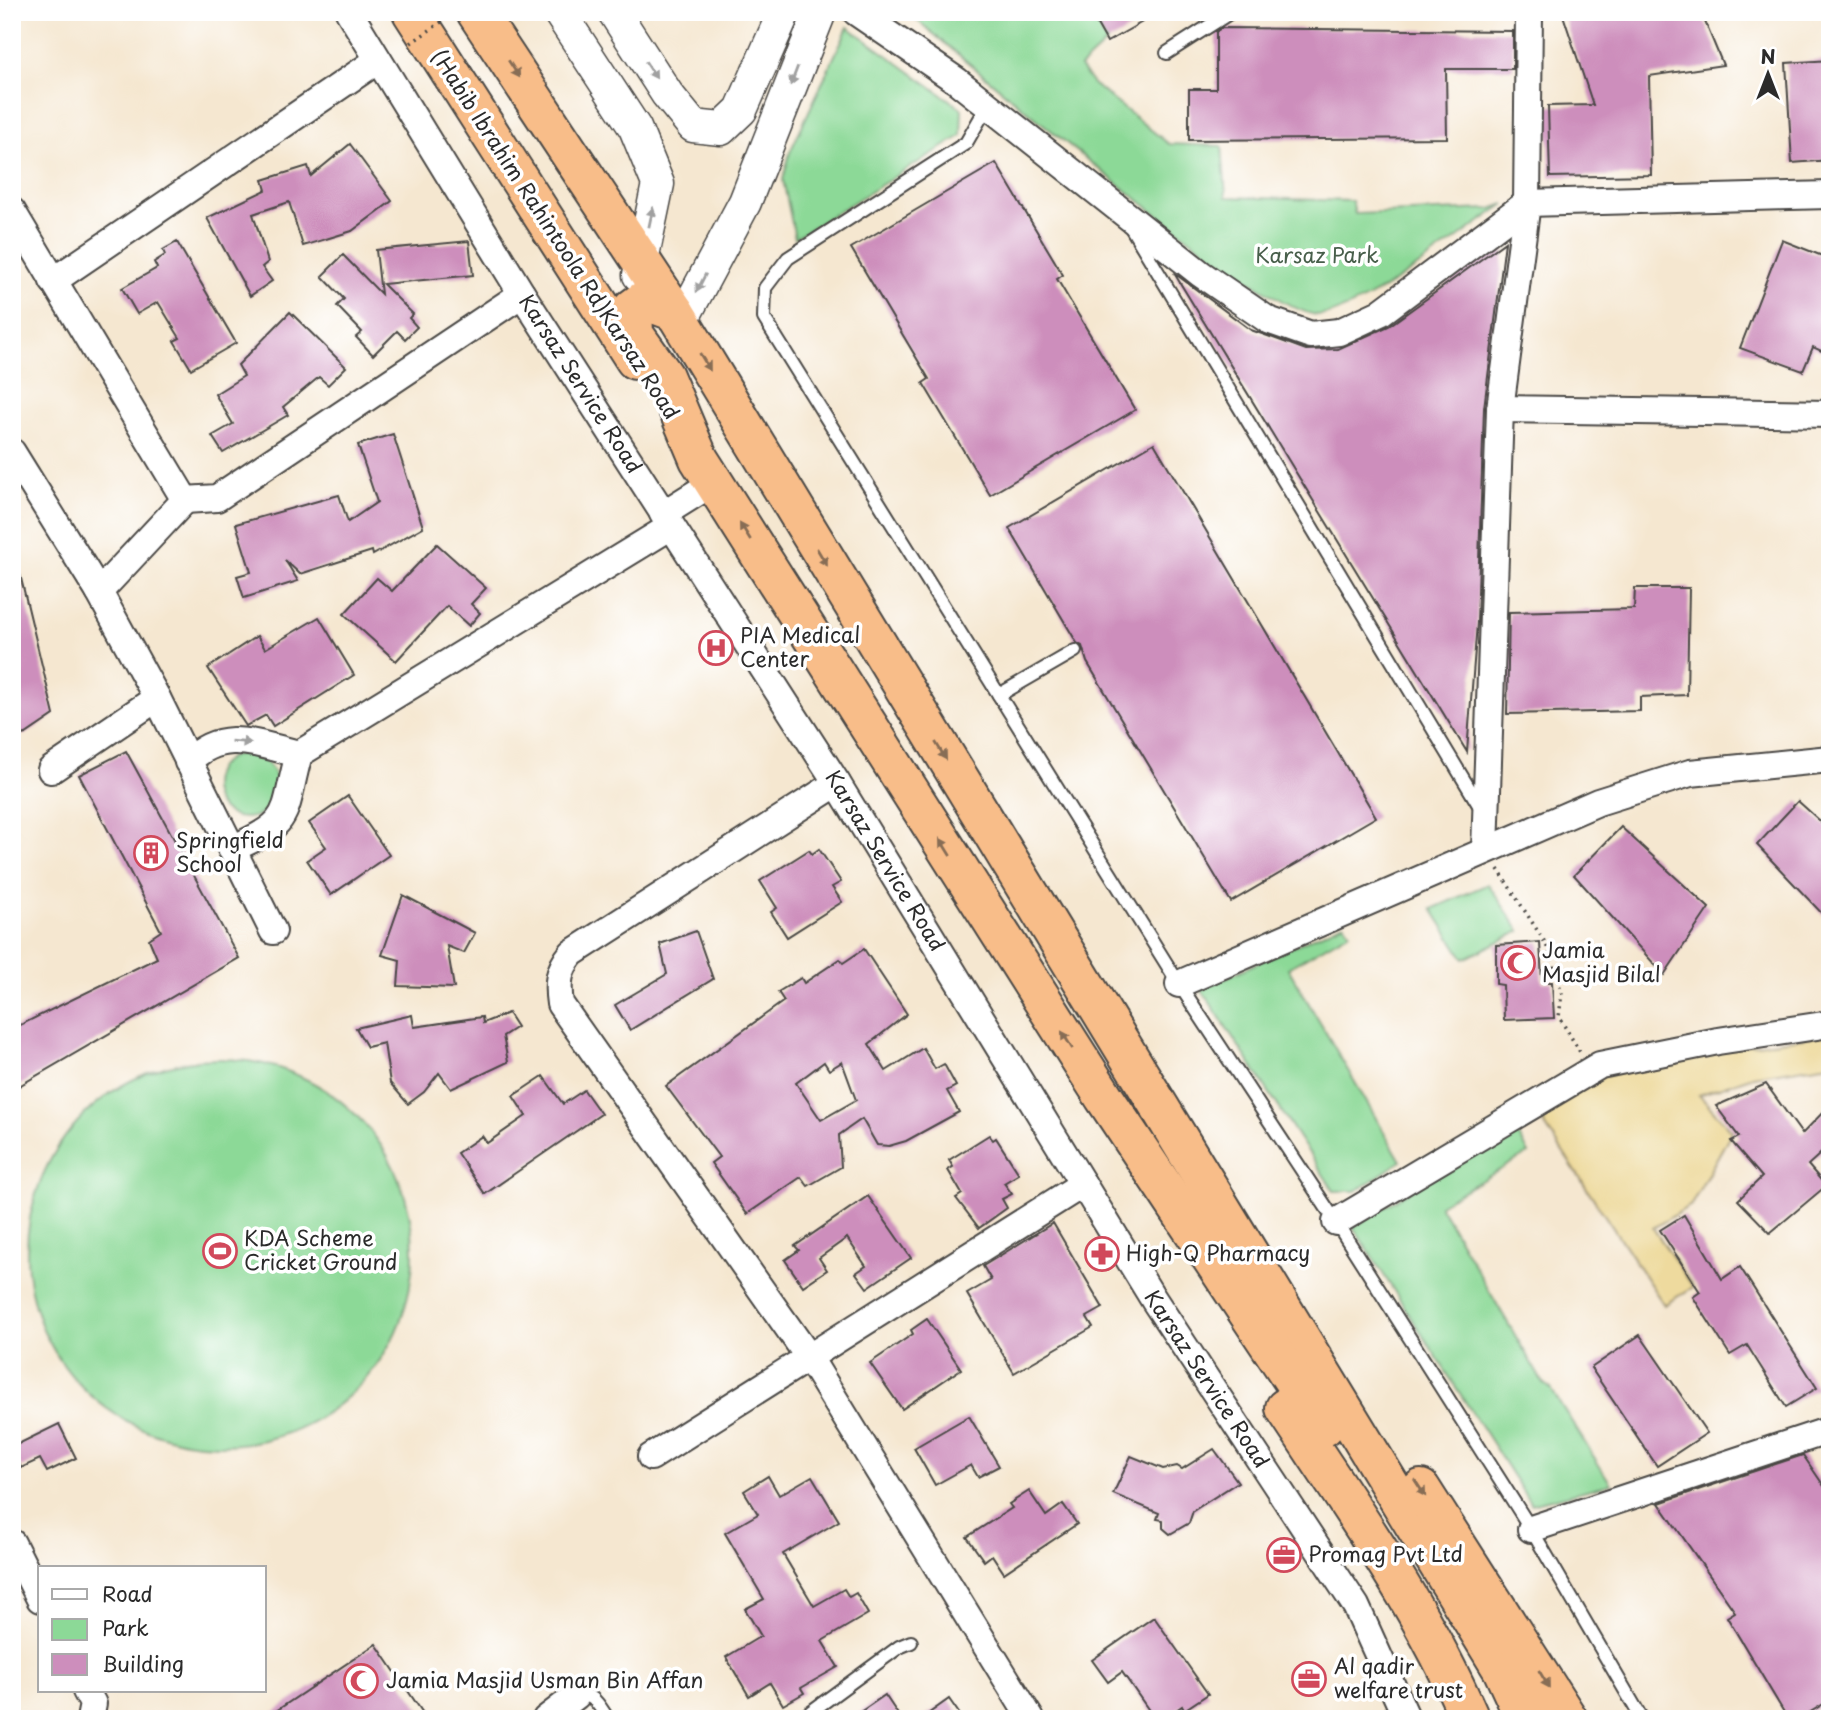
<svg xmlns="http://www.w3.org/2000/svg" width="1842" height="1731" font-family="'Playpen Sans',sans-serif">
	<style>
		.green { fill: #8cd997; stroke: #5c8261; stroke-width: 2 }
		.sand { fill: #eeda9e; stroke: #8c8264; stroke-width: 2 }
		.building { fill: #cd8ebc; fill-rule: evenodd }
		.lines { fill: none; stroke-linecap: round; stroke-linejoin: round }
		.service-casing { stroke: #494744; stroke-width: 16 }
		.minor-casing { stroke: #494744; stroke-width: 30 }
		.tertiary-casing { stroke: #494744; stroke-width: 35 }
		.trunk-casing { stroke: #494744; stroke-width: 42 }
		.path { stroke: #494744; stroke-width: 3.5; stroke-dasharray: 2 5; stroke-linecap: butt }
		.service { stroke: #fff; stroke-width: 12 }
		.minor { stroke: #fff; stroke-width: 26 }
		.tertiary { stroke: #fff; stroke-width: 32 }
		.trunk { stroke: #f8bd89; stroke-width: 38 }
		.path-bridge { stroke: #494744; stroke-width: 3.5; stroke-dasharray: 2 5; stroke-linecap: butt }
		.oneway { fill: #876d55 }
		.oneway2 { fill: #a0a0a0 }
		.labels { text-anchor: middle; stroke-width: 7; stroke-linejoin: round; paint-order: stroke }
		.street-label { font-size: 21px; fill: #2b2b2b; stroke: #fff }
		.park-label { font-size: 21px; fill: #485f4b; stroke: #fff }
		.poi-label { font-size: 21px; fill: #2b2b2b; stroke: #fff; text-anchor: start }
	</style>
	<rect width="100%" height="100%" fill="#fff"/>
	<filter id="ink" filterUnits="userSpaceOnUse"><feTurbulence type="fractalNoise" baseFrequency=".0143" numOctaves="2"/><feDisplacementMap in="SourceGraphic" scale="14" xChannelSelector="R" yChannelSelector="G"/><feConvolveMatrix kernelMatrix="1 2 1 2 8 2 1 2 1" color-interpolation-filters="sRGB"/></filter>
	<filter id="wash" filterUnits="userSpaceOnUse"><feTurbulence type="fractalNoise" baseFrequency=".00686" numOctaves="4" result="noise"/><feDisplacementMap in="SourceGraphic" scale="28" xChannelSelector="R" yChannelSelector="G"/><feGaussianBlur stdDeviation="1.57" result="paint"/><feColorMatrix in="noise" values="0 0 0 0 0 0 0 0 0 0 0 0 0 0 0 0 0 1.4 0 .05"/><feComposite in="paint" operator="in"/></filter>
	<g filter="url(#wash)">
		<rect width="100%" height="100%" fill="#f5e7d0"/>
		<g class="green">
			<path d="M907,12h183l17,30 -27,25 13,17 76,60 53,2 4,51 126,4 3,13 136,-5 14,-5c-40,27 -141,109 -185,111 -51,4 -355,-256 -413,-303z"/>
			<path d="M848,27l114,82 -1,27 -166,102 -12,-58 7,-28z"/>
			<circle cx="245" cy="786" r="32"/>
			<path d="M1488,884l32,47 -56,28 -32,-50z"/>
			<path d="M1344,923l6,9 -62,36 113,193 -45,30h-22l-133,-202z"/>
			<circle cx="220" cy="1252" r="193"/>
			<path d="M1513,1126l16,27 -90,52 104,178 8,6 60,95 -80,20 -178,-277z"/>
		</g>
		<path class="sand" d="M1830,1034v30l-77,12 -54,19 33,36 -41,74 -38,23 40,59 -29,18 -125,-189 63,-40 126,-28z"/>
		<g id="blocks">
			<g class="building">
				<path d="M1090,12h70l-53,30z"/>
				<path d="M1562,12h139l22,53 -74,11 2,99 -101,2 -2,-71 45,-1z"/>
				<path d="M1221,28l292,3v38h-67l1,69 -258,2v-51h27v-57z"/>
				<path d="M1830,60v100l-38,3 -6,-100z"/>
				<path d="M350,144l42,57 -40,30 -49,15 -14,-44 -36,12 15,48 -6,5 10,14 -22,15 -43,-78 59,-28 -3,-10 45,-14 3,10z"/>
				<path d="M996,163l67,112 -6,4 78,131 -145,85 -67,-112 6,-4 -78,-131z"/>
				<path d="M1782,240l48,19v96l-17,-8 -10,24 -63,-23z"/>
				<path d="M469,241l4,34 -90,9 30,30 -4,4 8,9 -12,12 -8,-8 -24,24 -17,-18 6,-5 -25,-26 7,-7 -22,-23 21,-21 38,39 -5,-44z"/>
				<path d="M177,242l59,101 -45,26 -17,-28 6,-3 -22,-36 -21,12 -15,-26 35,-20 -3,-6 11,-7 -2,-5z"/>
				<path d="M1505,242l-21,166 -7,215 -10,129 -293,-479 77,57 55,20 32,-1 51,-23z"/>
				<path d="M290,312l56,55 -18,18 -9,-8 -36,30 5,8 -65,38 -11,-17 21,-12 -18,-30 29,-18 -6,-11z"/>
				<path d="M393,434l30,93 -50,28 -1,-4 -72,23 -15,-14 13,21 -54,17 -7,-22 14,-4 -15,-48 103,-29 9,27 29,-20 -19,-57z"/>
				<path d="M1154,443l222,374 -145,85 -144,-240 -5,-16 -5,-3 -68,-115z"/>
				<path d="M437,544l49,44 -15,16 9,9 -11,13 -22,-20 -51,55 -52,-47 33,-36 15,13z"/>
				<path d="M19,570l35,145 -28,19 -14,3v-166z"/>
				<path d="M1635,588h54l-2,107 -47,2v14l-133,3 2,-102 125,-3z"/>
				<path d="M319,617l35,58 -81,51 -7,-11 -20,11 -38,-58 49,-32 8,13z"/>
				<path d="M126,751l113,207 -227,132v-61l145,-71 -8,-19 12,-8 -82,-156z"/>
				<path d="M348,796l41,59 -58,40 -24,-35 19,-13 -17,-24z"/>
				<path d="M1798,801l32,29v92l-73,-77z"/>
				<path d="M1621,827l88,81 -45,67 -90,-100z"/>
				<path d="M819,849l22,33 -9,5 10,15 -55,35 -16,-25 6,-4 -17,-27 49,-31 3,4z"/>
				<path d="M403,895l72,38 -11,20 -17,-7 7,42 -56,-2 2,-26 -18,-5z"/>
				<path d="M696,931l17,48 -83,51 -15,-25 52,-31 -7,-30z"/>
				<path d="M1540,942l2,40h10l2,36 -50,2 -1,-35 -7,-1v-39z"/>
				<path d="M864,949l43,65 -38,30 17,27 37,-23 12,21 9,-5 12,22 -9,5 12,21 -53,29 -17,5 -12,-1 -15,-26 -23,16 2,32 -33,19 -7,-9 -54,37 -36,-51 8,-6 -53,-71 118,-85 -6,-9 23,-14 3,5 36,-24 3,4zM824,1062l5,8 13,-8 14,38 -35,20 -25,-37z"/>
				<path d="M508,1013l9,14 -14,9 5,26 -57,27 -12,-16 -15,19 -16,12 -18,-21 -6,-40 -17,4 -11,-19 56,-13 2,12 68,-10 1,6z"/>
				<path d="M543,1076l20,28 21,-14 17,24 -116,80 -28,-41 25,-17 5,7 39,-27 -13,-20z"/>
				<path d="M1766,1084l36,50 28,-29v40l-22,20 18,21 -56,47 -32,-33 24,-23 -31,-36 8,-4 -23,-31z"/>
				<path d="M989,1135l4,5 3,-2 23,36 -15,9 8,11 -10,5 5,9 -28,20 -23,-30 6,-4 -14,-24 5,-3 -4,-7z"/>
				<path d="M868,1196l43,62 -44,30 -11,-15 10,-7 -19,-28 -28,20 8,12 -24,16 -18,-26 14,-10 -4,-4z"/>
				<path d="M1684,1215l38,64 18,-12 77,121 -31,19 -39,-62 -17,10 -37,-58 7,-5 -40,-62z"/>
				<path d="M1053,1223l50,85 -16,9 6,10 -79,46 -47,-79 24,-14 -8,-14z"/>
				<path d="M927,1319l34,50 -59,40 -32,-46 43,-29 -2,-4z"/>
				<path d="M1640,1335l67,98 -50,33 -66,-98z"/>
				<path d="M969,1416l30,50 -21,11 -7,-12 -36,20 -21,-37z"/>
				<path d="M59,1424l17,34 -29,14 -7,-13 -19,9 -9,-21z"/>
				<path d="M1214,1449l24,33 -45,29 -4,12 -19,11 -7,-6v-8l-6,-1 2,-6 -46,-19 18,-38 32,13 14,-3 5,3z"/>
				<path d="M1803,1455l27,40v205l-31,19h-11l-61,-102 8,-5 -76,-109z"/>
				<path d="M768,1476l11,19 33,-19 27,45 -56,33 31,52 30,-17 5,8 7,-4 12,21 -46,27 16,26 -37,21 3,5 -21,12 -13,-22 -21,13 -23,-39 35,-21 -16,-27 19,-10 -39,-66 33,-19 -14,-23z"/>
				<path d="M1029,1491l17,25 17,-12 14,20 -73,49 -12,-18 -8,6 -17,-24 45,-29 -3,-4z"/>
				<path d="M1154,1617l54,77 -24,16 -2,-4 -19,13h-8l-33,-47 -14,10 -16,-22z"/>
				<path d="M376,1644l51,75h-163z"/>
				<path d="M885,1695l16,24h-51z"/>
				<path d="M949,1699l14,20h-42z"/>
			</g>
		</g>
	</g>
	<g filter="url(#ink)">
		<use href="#blocks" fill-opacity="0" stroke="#494744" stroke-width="2"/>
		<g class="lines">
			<g class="service-casing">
				<g id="service">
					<path d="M1167,53l64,-41"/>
					<path d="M988,105l-22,38 -178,115 -23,30 -1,30 415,666 157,238 195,307 111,190"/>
					<path d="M1132,229l350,581"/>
					<path d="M999,695l76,-44"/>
					<path d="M576,1696c17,-5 23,10 32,23"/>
					<path d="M801,1719l98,-72 12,-5"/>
				</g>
			</g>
			<g class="minor-casing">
				<g id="minor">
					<path id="s1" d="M349,12l173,282 315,489 317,517 202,306 51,113"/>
					<path d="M856,12l101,69 244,193 67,46 43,15 28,-3 41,-19 147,-110 303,-8"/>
					<path d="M1529,12l-2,191 -27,206 330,5"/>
					<path d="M12,211l173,289 -86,92"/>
					<path d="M53,281l325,-221"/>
					<path d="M12,452l87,140 58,106 116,233"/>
					<path d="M185,500l32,-2 305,-204"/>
					<path d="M663,514l51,-32"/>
					<path d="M188,762c34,-35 69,-18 111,-8"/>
					<path d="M51,770l106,-72"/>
					<path d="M837,783l-265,170c-14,17 -15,30 -12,51l248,352 223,363"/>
					<path d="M231,849c64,-27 51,-34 68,-95l371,-227"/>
					<path d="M1485,850l15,-441"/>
					<path d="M1179,984l419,-182 92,-29 140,-14"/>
					<path d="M1336,1222l264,-157 118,-24 112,-17"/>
					<path d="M651,1457l432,-273"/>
					<path d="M1531,1529l299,-99"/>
					<path d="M12,1543l28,56"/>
					<path d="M86,1691l7,13 -3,15"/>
					<path d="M546,1719l30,-23"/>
				</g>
			</g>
			<g class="tertiary-casing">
				<g id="tertiary">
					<path d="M559,12l76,116 23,56 -19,91"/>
					<path d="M614,12l53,82 26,32 28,3 20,-19 43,-98"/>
					<path d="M681,322l64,-120 75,-190"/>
				</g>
			</g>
			<g class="trunk-casing">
				<g id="trunk">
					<path d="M412,12l223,348"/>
					<path d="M476,12l199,300 827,1357 23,50"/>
					<path d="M675,312l-31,-12 -11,8 1,26 30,42 35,83 405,638 220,330"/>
					<path d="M1285,1408c66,100 138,201 185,311"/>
					<path d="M1421,1489l147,230"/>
				</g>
			</g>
			<path class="path" d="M1498,869l48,75 16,49 -3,24 21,35"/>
			<use href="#service" class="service"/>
			<use href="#minor" class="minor"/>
			<use href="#tertiary" class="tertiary"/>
			<use href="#trunk" class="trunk"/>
			<path class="path-bridge" d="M411,43l45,-31"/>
		</g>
		<defs><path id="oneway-solid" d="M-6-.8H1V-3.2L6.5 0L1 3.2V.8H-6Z" transform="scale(1.75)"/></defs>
		<g class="oneway">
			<use href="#oneway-solid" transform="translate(514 69) rotate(57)"/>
			<use href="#oneway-solid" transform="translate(705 362) rotate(59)"/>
			<use href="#oneway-solid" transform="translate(745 531) rotate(-122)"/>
			<use href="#oneway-solid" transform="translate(822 557) rotate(59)"/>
			<use href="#oneway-solid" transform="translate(941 751) rotate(58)"/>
			<use href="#oneway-solid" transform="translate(945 847) rotate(-122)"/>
			<use href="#oneway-solid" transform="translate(1067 1040) rotate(-122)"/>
			<use href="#oneway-solid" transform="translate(1420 1488) rotate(57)"/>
			<use href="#oneway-solid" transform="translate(1544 1679) rotate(59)"/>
		</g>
		<g class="oneway2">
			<use href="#oneway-solid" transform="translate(651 70) rotate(57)"/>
			<use href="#oneway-solid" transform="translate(794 76) rotate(111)"/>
			<use href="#oneway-solid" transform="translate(651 217) rotate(-78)"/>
			<use href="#oneway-solid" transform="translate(701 283) rotate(117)"/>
			<use href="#oneway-solid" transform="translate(241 742) rotate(5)"/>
		</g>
	</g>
	<defs>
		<g id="hospital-ring" transform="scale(1.75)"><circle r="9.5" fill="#fff" stroke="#d1495b" stroke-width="1.5"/><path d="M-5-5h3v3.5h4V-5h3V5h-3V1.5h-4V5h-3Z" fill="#d1495b"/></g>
		<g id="building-ring" transform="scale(1.75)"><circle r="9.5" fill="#fff" stroke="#d1495b" stroke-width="1.5"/><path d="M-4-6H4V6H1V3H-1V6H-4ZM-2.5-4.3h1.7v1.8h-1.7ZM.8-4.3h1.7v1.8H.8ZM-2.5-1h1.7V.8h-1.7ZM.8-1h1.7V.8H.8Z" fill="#d1495b"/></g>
		<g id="mosque-ring" transform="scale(1.75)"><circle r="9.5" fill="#fff" stroke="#d1495b" stroke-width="1.5"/><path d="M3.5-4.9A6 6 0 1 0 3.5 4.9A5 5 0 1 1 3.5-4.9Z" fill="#d1495b"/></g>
		<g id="stadium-ring" transform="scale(1.75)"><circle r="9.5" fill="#fff" stroke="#d1495b" stroke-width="1.5"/><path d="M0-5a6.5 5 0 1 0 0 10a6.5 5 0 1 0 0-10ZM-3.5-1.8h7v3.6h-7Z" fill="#d1495b"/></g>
		<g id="pharmacy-ring" transform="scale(1.75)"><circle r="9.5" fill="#fff" stroke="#d1495b" stroke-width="1.5"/><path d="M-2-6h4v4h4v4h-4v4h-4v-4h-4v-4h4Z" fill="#d1495b"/></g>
		<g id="office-ring" transform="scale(1.75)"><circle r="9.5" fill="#fff" stroke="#d1495b" stroke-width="1.5"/><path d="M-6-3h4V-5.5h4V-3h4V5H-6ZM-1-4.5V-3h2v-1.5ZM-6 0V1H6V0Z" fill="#d1495b"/></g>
	</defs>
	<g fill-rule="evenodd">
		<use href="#hospital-ring" x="716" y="648"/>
		<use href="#building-ring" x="151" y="853"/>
		<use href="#mosque-ring" x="1518" y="963"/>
		<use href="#stadium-ring" x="220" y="1251"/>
		<use href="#pharmacy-ring" x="1102" y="1254"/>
		<use href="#office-ring" x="1284" y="1555"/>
		<use href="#office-ring" x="1309" y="1679"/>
		<use href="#mosque-ring" x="361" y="1681"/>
	</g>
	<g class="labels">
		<g class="street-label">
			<text transform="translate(555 235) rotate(57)" y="7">(Habib Ibrahim Rahintoola Rd)Karsaz Road</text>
			<text dy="7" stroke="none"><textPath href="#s1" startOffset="438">Karsaz Service Road</textPath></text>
			<text dy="7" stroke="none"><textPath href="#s1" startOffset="1004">Karsaz Service Road</textPath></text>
			<text dy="7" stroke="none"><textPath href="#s1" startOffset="1614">Karsaz Service Road</textPath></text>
		</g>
		<g class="park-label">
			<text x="1317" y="263">Karsaz Park</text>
		</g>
		<g class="poi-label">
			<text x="740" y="643">PIA Medical<tspan x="740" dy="24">Center</tspan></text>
			<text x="176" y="848">Springfield<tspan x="176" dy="24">School</tspan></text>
			<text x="1542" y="958">Jamia<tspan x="1542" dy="24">Masjid Bilal</tspan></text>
			<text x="244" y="1246">KDA Scheme<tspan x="244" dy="24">Cricket Ground</tspan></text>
			<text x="1126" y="1261">High-Q Pharmacy</text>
			<text x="1308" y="1562">Promag Pvt Ltd</text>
			<text x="1334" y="1674">Al qadir<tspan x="1334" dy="24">welfare trust</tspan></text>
			<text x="386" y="1688">Jamia Masjid Usman Bin Affan</text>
		</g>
	</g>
	<rect width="1842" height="1731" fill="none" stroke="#fff" stroke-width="42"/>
	<rect x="38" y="1566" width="228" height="126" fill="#ffffff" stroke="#aaaaaa" stroke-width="2"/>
	<rect x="52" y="1589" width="35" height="10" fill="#ffffff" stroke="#aaaaaa" stroke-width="2"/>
	<text x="102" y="1602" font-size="21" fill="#2b2b2b">Road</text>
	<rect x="52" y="1619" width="35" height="21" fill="#8cd997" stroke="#aaaaaa" stroke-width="2"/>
	<text x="102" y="1636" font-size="21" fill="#2b2b2b">Park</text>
	<rect x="52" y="1654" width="35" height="21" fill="#cd8ebc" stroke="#aaaaaa" stroke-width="2"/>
	<text x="102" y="1672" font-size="21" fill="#2b2b2b">Building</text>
	<g transform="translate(1768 74)" stroke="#ffffff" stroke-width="5" paint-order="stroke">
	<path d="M0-5L12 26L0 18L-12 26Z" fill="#2b2b2b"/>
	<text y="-10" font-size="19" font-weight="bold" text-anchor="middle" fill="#2b2b2b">N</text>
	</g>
</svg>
